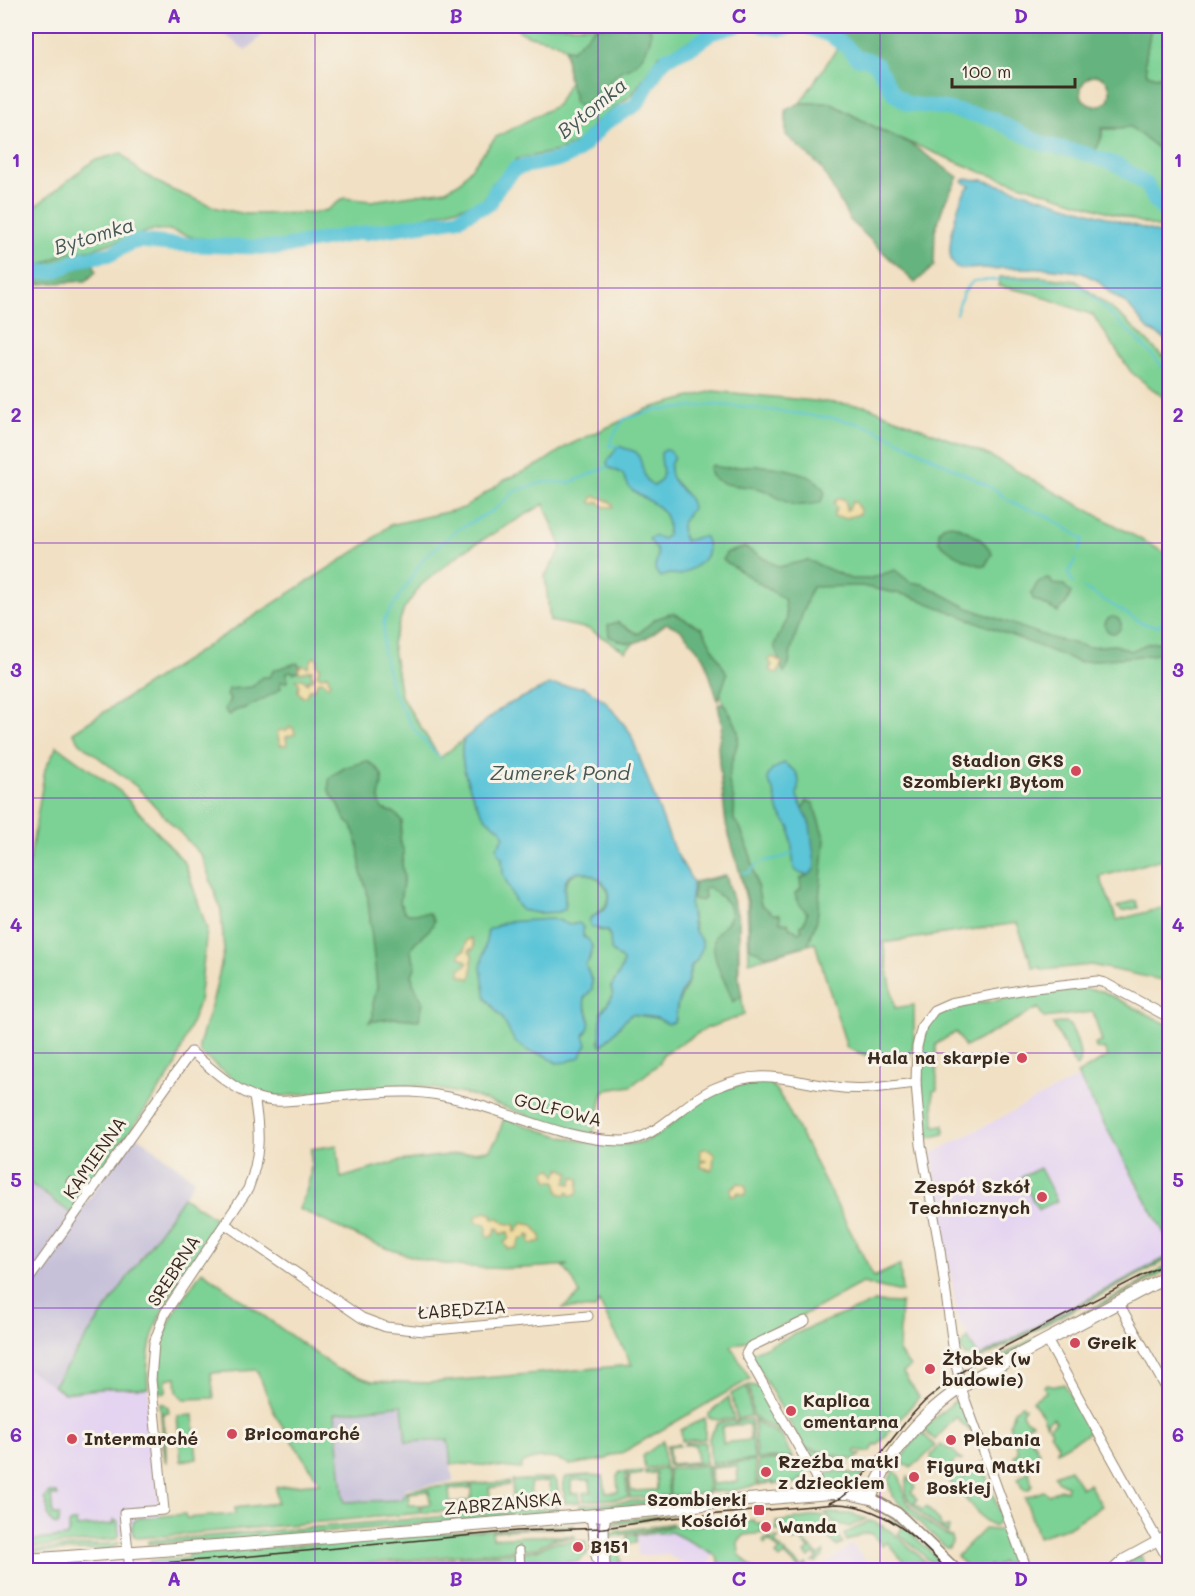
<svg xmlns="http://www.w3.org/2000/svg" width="1195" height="1596" font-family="Mali,sans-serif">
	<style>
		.built { fill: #e4d3f1 }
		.industrial { fill: #c6c0d9 }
		.green { fill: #7cd194; stroke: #5c7e59; stroke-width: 1.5; fill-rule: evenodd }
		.forest { fill: #65b37e; stroke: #506e4e; stroke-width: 1.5; fill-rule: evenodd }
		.sand { fill: #eeda9e; stroke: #94825e; stroke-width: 1.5 }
		.water { fill: #5cc5d8; stroke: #4c787b; stroke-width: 1.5 }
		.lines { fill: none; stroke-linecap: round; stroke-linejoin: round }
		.stream { stroke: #5cc5d8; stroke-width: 2 }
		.river { stroke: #5cc5d8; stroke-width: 15 }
		.minor-casing { stroke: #968570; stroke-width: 11 }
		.tertiary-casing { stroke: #968570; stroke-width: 13 }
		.secondary-casing { stroke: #968570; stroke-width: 14 }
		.minor { stroke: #fff; stroke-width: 9 }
		.tertiary { stroke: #fff; stroke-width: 10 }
		.secondary { stroke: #fff; stroke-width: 12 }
		.tram { stroke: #3b2a1e; stroke-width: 1.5 }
		.grid { fill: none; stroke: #7b2cbf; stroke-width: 1.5; stroke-opacity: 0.55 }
		.poi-dot { fill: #d1495b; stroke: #f7f3e8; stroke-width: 2 }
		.labels { text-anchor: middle; stroke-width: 6; stroke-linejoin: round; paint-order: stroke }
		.poi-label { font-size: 18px; font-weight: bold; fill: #3b2a1e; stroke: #f7f3e8; text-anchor: start }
		.street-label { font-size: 18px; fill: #3b2a1e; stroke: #f7f3e8 }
		.water-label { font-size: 20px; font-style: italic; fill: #455856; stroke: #f7f3e8 }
		.neatline { fill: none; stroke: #7b2cbf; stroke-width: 2 }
		.grid-label { font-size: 20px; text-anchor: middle; font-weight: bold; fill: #7b2cbf }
	</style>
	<rect width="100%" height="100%" fill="#f7f3e8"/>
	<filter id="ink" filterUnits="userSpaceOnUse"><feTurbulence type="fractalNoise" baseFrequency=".0167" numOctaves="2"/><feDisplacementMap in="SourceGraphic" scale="12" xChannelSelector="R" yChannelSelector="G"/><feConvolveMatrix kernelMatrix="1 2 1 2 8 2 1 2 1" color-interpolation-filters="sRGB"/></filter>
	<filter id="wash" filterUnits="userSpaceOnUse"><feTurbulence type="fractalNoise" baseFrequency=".008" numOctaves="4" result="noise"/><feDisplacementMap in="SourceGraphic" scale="24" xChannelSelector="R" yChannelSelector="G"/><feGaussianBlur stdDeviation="1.35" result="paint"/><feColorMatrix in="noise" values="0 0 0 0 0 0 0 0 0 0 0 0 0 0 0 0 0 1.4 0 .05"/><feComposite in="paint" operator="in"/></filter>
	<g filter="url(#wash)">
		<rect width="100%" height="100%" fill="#f1e0c3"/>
		<g class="built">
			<path d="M1079,1077l90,165v14l-190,101 -21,-37 -27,-166z"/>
			<path d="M27,1369l37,24 44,-5h40l13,128 -22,2 -7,8 1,9 -15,1 1,-1 -5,-11 -38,3v-5h-5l-2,2v8l-3,5 -40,4z"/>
			<path d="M671,1532l43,22 -9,16h-9l-30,-16 -28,2 -1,-21z"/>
			<path d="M852,1544l21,26h-54z"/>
		</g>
		<g class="industrial">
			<path d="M214,26h58l-26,25z"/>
			<path d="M135,1134l60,46 -142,206 -26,-17 -1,44v-233l50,37z"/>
			<path d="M402,1404l46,36 5,42 -48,6v5l-4,7 -57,2 -9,-90z"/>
		</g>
		<g class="green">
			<path d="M514,26h200l-19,12 -36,17 -27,40 -34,25 -21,23 -19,8 -41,8 -25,25 -9,17 -69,19 -136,24 -83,-6 -26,-8h-16l-63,20 -23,2 -25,13 -16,1v-61h11l56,-44 28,-8 19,19 32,18 45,18 29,6 68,-1 13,-3 17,-12 27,3 75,-11 14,-8 36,-45 61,-32 12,-23 -4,-34c-16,-13 -37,-6 -51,-22z"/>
			<path d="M1151,26h18v47l-13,4 -9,-3 -2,-12z"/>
			<path d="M838,47l20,14 16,6 13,24 15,13 86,18 41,18 11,8 51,10 11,-21v-8h20l8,-3 39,31v74l-188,-59 -97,-40 -54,-29h-30z"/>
			<path d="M1000,277h42l34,4 51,40 35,35 7,-3v49l-38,-30 -38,-57 -61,-22 -34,-7z"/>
			<path d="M713,391l153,15 122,49 181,100v302l-69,20 17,43 52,-14v67l-3,8 -75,-16 -49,5 -2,-3 -7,1 -16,-45 -134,20 12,65 19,-3v39l-5,13 -34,2 -28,-11 -32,-105 -66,19 -2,-57 -17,-79 -6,-55 9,-33 -23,-81 -16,-26 -25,-18 -44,38 -36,-22 -39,-8 -5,-45 17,-28 -18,-44 -79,46 -44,35 -17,24 -12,34 9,53 39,62 24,-19c-8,20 9,62 22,79 4,5 10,8 15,11l3,8 -6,15 4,6 1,16 13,29 20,10 23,-1 7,-8c-3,-15 -3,-27 14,-33 27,7 42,28 13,45l5,14 8,1 4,5 1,14 12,11 -1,7 -11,19 2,9 -12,17v21l-2,8 22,-21 11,-7 25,4 11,6 8,-4c-1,-18 7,-24 12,-38 2,-8 1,-13 6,-19l1,-32 -5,-25 3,-24 33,-7 13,46v56l5,38 -39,14 -42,25 -3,9 -29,23 -24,4 -4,3 -10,41 -30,-6 -93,-33 -50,-9 -57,1 -87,10 -19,-4 -13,-6 -39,-30 -5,-5 -1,-7 15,-49 10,-45 -3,-41 -19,-54 -65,-69 -57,-44 -7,-11 295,-189 22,-18 74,-17 41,-28 35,-16 27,-18 80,-37zM558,920l24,13 10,13 -2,12 -5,6 7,17v8l-8,9c-1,8 4,11 5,18 4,19 -20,35 -32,47 -27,-16 -52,-40 -71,-65l10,-72 10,-4z"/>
			<path d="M57,746l64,46 64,71 22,66 -8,73 -25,67 -102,145 -46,-34v-298l19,-113z"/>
			<path d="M1133,901h3l2,7 -16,3 -5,-4z"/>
			<path d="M1084,989l18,2 67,34v217l-92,-168 30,-17 -2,-7 -9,-2 -1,-4 7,-2 -9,-30 -49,6 -6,-10 -73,39 -9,-15 -20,12 1,46 -4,1 1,35 10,-1v9l-14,4 -6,-8 -4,-81 6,-20 7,-13 21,-9 94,-15z"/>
			<path d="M1066,1022c8,5 16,32 14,41l-4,4 -23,-43z"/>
			<path d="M768,1079l16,23 90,175 26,-12 2,27 -40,-9c-41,22 -86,50 -131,63l19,33 -130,75 -9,1 -4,4 -37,6c-14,-9 -34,-9 -48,-1l-1,5c-23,-2 -47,-6 -70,-5l-3,-24 -42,2 -4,-37 -67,8 9,89 57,-2 4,-7 8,-4 57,-5v4l-21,1 1,13h8l1,8 -37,3 -1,-8 9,-1 -1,-13 -21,2 1,12h10l1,8 -256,23 -27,2 -4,-3 -1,-9 2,-5 5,-3 46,-4 1,4 49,-4v-6l42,-5 -1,-16 44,-4 -45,-68 -18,-45 -46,3 3,25 -30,1 -7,-7 -1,-15 -10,2v12l-3,2 -4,-2c-4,-55 13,-77 43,-120l135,98 35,12 54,2 206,-18 -33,-63 -4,7 -32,-1 17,-14 -10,-19 -7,-8 5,-2c-55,5 -111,7 -164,-11 -36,-11 -71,-29 -105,-45 10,-22 13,-35 12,-60l26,-4 4,33 58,-17 90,-11 8,-11 7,-21c41,14 111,41 152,18 12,-7 21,-18 31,-26 25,-20 50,-26 81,-31z"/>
			<path d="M1040,1168l17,33 -19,9 -17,-33z"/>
			<path d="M183,1197l38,25c-25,35 -63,82 -71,124 -3,14 -3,28 -2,42h-40l-44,5 -11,-7z"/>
			<path d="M1169,1256v3l-191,101 -3,-3 -10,-1 -5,-9 8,-9 11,19z"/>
			<path d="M1169,1263v7l-187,99 -1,-3 158,-82z"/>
			<path d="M875,1302l26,1 -2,49 11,15 -7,6 16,24 -42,49 -2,-1 -5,7 -14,-2v4l5,1 -7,5 -50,-13 -54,-93 63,-28z"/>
			<path d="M1047,1384l9,2 8,-2 26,48 -33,19 1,-6 -8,-12 2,-1 -3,-5 7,-5 -3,-4 -6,4 1,2 -1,1 -5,-11 -10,-13 14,-9 -2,-6z"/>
			<path d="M749,1385l12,2 25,45 -1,3 -32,-18z"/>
			<path d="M747,1386l4,30 -14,3 -6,-25z"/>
			<path d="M728,1397l6,22 -16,1 -9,-2 -1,-3z"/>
			<path d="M957,1399l3,2 12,32 -16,-16 -21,23 -12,-11z"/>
			<path d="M160,1403c5,0 9,4 9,9l-6,1 4,49 -2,-1z"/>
			<path d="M1022,1405l3,3 -3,4c1,7 5,8 10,11l-7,5 14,24 -21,19 -4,-15 4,-4 -8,-28 4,-14z"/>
			<path d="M193,1415l4,44 -16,2 -4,-45z"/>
			<path d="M705,1418v21l-23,2 -1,-11z"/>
			<path d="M751,1419l3,41 -43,3 -2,-25 9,-15 16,-2 1,4 -13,2 1,16 27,-3 -1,-16 -12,1 -1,-4z"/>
			<path d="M754,1420l28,17 10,20 -36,2z"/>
			<path d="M921,1431l14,15 -14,14 -10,7 -13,-4z"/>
			<path d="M663,1441l2,26 -20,1 -2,-12z"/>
			<path d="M705,1442l1,21 -38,3 -1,-21 11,-1 2,2 -11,1 1,17 27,-2 -2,-17h-11l1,-2z"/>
			<path d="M941,1444l7,5 2,-1 12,12 -2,1 -3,-2 -12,12h-4l-8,-7 -2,-8z"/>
			<path d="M805,1449l28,7 15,8 -30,6z"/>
			<path d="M793,1458l6,11 7,-1 3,5 -5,6h-4l1,4 -28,1v-2l-14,3 -1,-24z"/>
			<path d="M755,1461l2,24 -25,6 -22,1 -2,-26 15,-2 1,3 -13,1 1,16 26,-2 -1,-16 -11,1v-3z"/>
			<path d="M982,1462l20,57 -8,7 -10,-6 -37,-42 9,-8 8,8z"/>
			<path d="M706,1465l2,28 -38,3 -2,-27z"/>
			<path d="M666,1469l3,27 -39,2 -3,-26 15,-1v3l-13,2 2,15 26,-1 -1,-17 -11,1v-3z"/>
			<path d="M1070,1469l11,19 8,-4 13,22 -33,21 -31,10 -13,-39 18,-7 6,4 11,-6 6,2 1,-5 -10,-5 -3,-6z"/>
			<path d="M864,1470l1,1 -9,13c-13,1 -28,6 -36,-8l17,-5 19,3z"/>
			<path d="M893,1470c12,8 7,19 14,31 6,12 32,33 45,36v6l-3,5h-3l-54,-52 -3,-15z"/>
			<path d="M1029,1471l3,14 -3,5c-9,1 -7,-6 -12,-11z"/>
			<path d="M620,1472h5l3,26 -44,3 -1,-8 8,-1 -1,-12h-19v13h8l1,9 -15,1 -2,-21 3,-5 22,-2 15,1 3,17 12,-1 -1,-16z"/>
			<path d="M908,1477l7,11 -4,4 6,7 -3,4 8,7 4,-3 14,14v3l2,4 7,-1 -1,6c-10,-4 -37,-26 -41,-37 -2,-6 -1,-13 1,-19z"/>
			<path d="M553,1478l4,4 2,21 -16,1 -1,-8 8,-1 -1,-14 -19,2 1,13h9v8l-37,2 -1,-7 11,-1 -1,-17z"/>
			<path d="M509,1482v3l-20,3 2,12 9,-1v8l-39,3v-9h9v-4l2,-1v-12z"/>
			<path d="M48,1493h9l1,3h-7l2,19h6l-1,10c-14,-1 -7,-17 -14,-26z"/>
			<path d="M707,1496l-43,7 -85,8 1,-6z"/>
			<path d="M559,1507l-4,5 -7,1 -308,27 -92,4v-3z"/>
			<path d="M825,1513l25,1 16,5 -17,8 -16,-5z"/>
			<path d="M674,1515l-63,10 7,-5z"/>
			<path d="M822,1515l12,13 9,15 -6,3 -17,-16 -5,4 -9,-5 -30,2v-9c16,-2 31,-5 46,-7z"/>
			<path d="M891,1516l13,10 45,44h-10l-25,-24 -16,-12 5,-7 -13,-9z"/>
			<path d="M114,1520l4,2 1,13 -3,4 -90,9v-7l40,-4 3,-5v-8l2,-2h5l1,5 37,-3z"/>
			<path d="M754,1520l1,3h6l1,8 11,1 -28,3 -7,7 1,12 16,16h-34l-3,-11 -4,-5 -43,-22 -35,3v8l-8,1 -1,-8 43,-9z"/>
			<path d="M869,1521c20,3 50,35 65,49h-24l-23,-28 -5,3 -11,-12 -9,1 -15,7 -3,-7z"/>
			<path d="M672,1523l1,2 -65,12v-4z"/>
			<path d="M574,1525v3h-40l-42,3 1,7 37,-2h45v2l-22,1 -17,9 -183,17 -11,5h-192l-1,-9 39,-3v-4l319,-26z"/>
			<path d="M984,1529l23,2 11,29 -14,5 -3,-3 -7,7 -4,-4 -3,3 2,2h-19l-13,-14z"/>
			<path d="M795,1537h13l-4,4 15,15 5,-4 -1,4 -6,6h-4l5,-4 -5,-4 -4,4 -4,-5 4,-4 -11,-10 -4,3 -3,-3z"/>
			<path d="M779,1538l-4,5 27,25 4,-4 2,3 -1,3h-7l-15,-15 -5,4 -4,-4 4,-4 -11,-11 -4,4 -2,-2 2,-3z"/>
			<path d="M586,1541l1,13 -10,8h-10v8h-25l-1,-11 -12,1v5h-6l-1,-13 15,-2 16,-8z"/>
			<path d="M120,1543l-6,4 -6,2 -82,4v-2z"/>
			<path d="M609,1549h10l3,21h-7c-6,-6 -6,-13 -6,-21z"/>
			<path d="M517,1552l1,18h-73l14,-13z"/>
			<path d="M1140,1555l9,15h-21l-4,-6z"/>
			<path d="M454,1558l-13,12h-92l3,-2z"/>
			<path d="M53,1565l26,2 2,3h-55v-3z"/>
		</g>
		<g class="forest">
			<path d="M600,26h49c7,12 -7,34 -18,41 -3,2 -8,2 -12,5 -10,10 -27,29 -40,34l-5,-3v-8l-5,-13 -4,-34 7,2 24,-23z"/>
			<path d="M831,26h320l-6,36 2,12 9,3 13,-4v84l-40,-31 -7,2h-20c0,9 -2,16 -7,23l-52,-9 -10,-7 -51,-22 -78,-14 -10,-7 -16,-29 -10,-6 -12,-3 -8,-9 -20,-15zM1096,75c13,4 17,13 12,26 -24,18 -41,-19 -12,-26z"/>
			<path d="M800,103h30l54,29 25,11 49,34 -14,27 -9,27 -1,35 -19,17 -65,-63 -29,-53 -35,-32v-25z"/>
			<path d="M90,250l6,22 -10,9 -60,4v-19l16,-1 25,-13z"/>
			<path d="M712,465c13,5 18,2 32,1 22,-1 75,3 81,28l-5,9c-8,1 -16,3 -24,2 -14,-2 -19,-9 -30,-14 -18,-8 -40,-1 -55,-15l-2,-8z"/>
			<path d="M950,524c14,5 36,15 42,30l-7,12c-14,-1 -36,-14 -46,-24v-11l4,-5z"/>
			<path d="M744,547l35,20 29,-7 43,19h17l27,-9 15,12 13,2 45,24 83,30 37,9 27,-2 16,6c18,-8 17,-10 38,-8v10l-90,9 -169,-66 -49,-10 -49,1c-8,20 -14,40 -20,60 -3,11 0,15 -8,26l-10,-28 13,-25 -3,-21 -61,-39 3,-7z"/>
			<path d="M1047,578l4,1 1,5 12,1 7,8 -4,9 -9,10 -25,-13 -2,-5 7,-12z"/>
			<path d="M673,613l29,15 25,46 -9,27 -14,-44 -23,-27 -14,-7c-23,16 -30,28 -58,13l-1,-11 9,-3 21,12 17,-15z"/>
			<circle cx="1113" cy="625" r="8"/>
			<path d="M296,663l3,1v7l-6,2 -2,-2 -4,1v10h-7l1,6c-10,8 -23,14 -34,19 -7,4 -12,1 -17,8l-3,-1 -2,-5 5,-10 -3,-3 2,-7 23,-2 10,-10h7l5,-7z"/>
			<path d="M723,703c28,39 10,36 6,75 -1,8 4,15 5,23 1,6 0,13 0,19l6,7 11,30 10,47 12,10 7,1v7l8,1 2,5 8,4 4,-2 -2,-4 4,-3 3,-10 -10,-12 -2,-8 6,-4 -1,-10 8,-4 2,-50 -7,-16 3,-8 7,2 12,37 -8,80 -9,25 -41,11 -17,-8 -1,-43 -23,-81 -7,-61 -1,-17 4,-21 -4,-20z"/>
			<path d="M367,761c31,19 4,26 15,48l13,4 7,8 -2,20 4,11 -2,11 2,13 -4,27 4,8 4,3 21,-1 5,8c-2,14 -28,19 -22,35 1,3 3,6 4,9l-4,10 1,8 10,19 -4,18 -24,-2 -26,4 4,-5v-13l4,-17 -10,-96 -6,-18 -3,-28 -6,-19c-9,-6 -9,-11 -13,-21 -3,-5 -7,-8 -9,-12 -3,-5 -1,-11 0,-16l16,-10z"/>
			<path d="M726,876l13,45 -1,55 4,20 -9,6c-6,-19 -22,-41 -19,-62 1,-6 6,-10 10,-14 18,-17 -3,-30 -16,-39l-4,2 1,9 -3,3 -10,-2 3,-17z"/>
		</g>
		<g class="sand">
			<path d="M595,496l10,3 8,5v3h-9l-5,-5 -5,2 -3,-1 1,-5z"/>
			<path d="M842,498l4,4v8l3,-1 3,-7h3l5,8v4l-14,4 -12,-1v-4l3,-4 -3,-6 2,-3z"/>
			<path d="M315,657l3,3 -1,5 3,2 -3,7 4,3 6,-3 3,9 -3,3 -5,-5 -5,1 -2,7h-6l-3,7 -3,1 -5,-5 1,-9 -3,-3 6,-2 5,6 2,-5 4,1 1,-3 -3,-3 1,-4 -12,3 -2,-4 4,-4 6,2 4,-8z"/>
			<path d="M773,657l9,5 -4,12 -9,-4 3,-5 -4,-5z"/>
			<path d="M290,727l4,2 1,5 -9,3 1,8h-7l-3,-13 4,-2 5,1z"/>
			<path d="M471,938l3,7 -1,5 -3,-1 -1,3 3,2c-1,8 2,17 -2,25l-10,-4v-6l7,-5 1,-2 -8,-5v-4l5,-3 1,-9z"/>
			<path d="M703,1149h4l7,5 -1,13 -2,3 -10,-3v-5l5,-1 -6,-3v-6z"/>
			<path d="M560,1168l10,5 -4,9 2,2h3l2,-7 6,2 -1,13 -2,3 -5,1 -3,-4 -2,3 -7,-2 -3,-12h-8l-3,-7 1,-4 7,-1 3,7z"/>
			<path d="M739,1183l6,2 2,7 -3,3 -6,-3 -3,4h-4v-8z"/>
			<path d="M485,1212l7,2 1,5 6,-1 6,5 10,2v7l2,-1 5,-8 11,2 8,11v5l-10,3 -2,-2 2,-6 -3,-1 -2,3h-5l-5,10 -8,1 -4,-6 5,-5 -1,-6 -8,2 -1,-5 -3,-1 -2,7 -5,2 -3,-3 1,-5 -2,-5 -7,-1 -2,-3v-4z"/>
		</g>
		<g class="water">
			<path d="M966,179l17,1 186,56v105l-20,-11 -22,-26 -16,-10 -14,-14 -17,-8 -33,-4h-47l-4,2c-13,-5 -26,1 -40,-2 -2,-3 -4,-6 -5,-9 -4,-14 7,-64 19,-73l-7,-5z"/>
			<path d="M618,446l18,6c9,11 4,27 18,34 15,-9 6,-20 7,-33l4,-3 5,1 4,5c-1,5 -5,8 -4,14 0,15 21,22 22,38 -9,16 -15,13 -7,33l13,-4h7c10,22 -8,28 -24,38l-11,-1 -10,3c-11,-12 0,-13 -3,-25 -1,-7 -6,-8 -8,-13l5,-3 9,3 4,-4c6,-28 -18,-32 -35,-45 -6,-5 -6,-13 -11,-17 -4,-2 -9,-4 -13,-6l-1,-5z"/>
			<path d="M549,685l35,2 21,14 25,31 43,115 20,35 -3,24 2,14 1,8 9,14v6l-5,12 -6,6 -4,17 -6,10 -4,13 -2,16 -7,2 -11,-6 -25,-4c-14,9 -18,24 -32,32l1,-33 12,-17 -2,-9 11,-19 1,-7 -12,-11 -1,-14 -3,-5 -16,-4 -2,-7c4,-5 12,-7 16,-12 14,-19 -8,-33 -25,-37 -24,8 -13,21 -15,38l-6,3 -22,1 -16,-3 -5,-7 -13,-29 -1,-16 -4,-6 -1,-5 7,-10 -3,-8c-4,-3 -11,-6 -15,-11 -13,-16 -30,-59 -22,-79l39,-32z"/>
			<path d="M784,763l12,9 3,8 -2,16 13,29 5,40 -2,6 -5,4 -7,-1 -7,-5 -4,-41 -11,-15 -5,-21 -6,-11v-5l4,-6z"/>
			<path d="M551,919l7,1 11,5 10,-2 4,4v10l5,2 4,7 -4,16 -3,2 7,17v8l-8,9c-1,10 8,18 5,29 -1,3 -4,6 -5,9l3,8 -7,13 -13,5 -10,1 -13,-8 -14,-3 -15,-10 -13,-24 -16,-20 -5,-30 7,-38 18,-8z"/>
		</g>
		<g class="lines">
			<g class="stream">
				<path d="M956,314l7,-21 10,-12c30,-2 84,-4 111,9 8,4 11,10 17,15 24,23 48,44 69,70"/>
				<path d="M618,446h-9l3,-8 12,-19 32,-9 59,-5 23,1 101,13 25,6 24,10 108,55c14,16 32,17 50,26 13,7 25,15 37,23l-4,12"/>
				<path d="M1073,583l-5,-10 7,-13"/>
				<path d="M1084,588l60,36 14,2 12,-11"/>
				<path d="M440,758l-27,-30 -21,-38 -9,-38 1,-32 40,-62 33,-28 37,-20 21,-19 30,-9 24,1 39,-16"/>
				<path d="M764,861l20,-4 8,-4"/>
				<path d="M743,873h5l11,-10"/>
			</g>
			<g class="river">
				<path d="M763,26l19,3 12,-3"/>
				<path d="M806,26l25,10 16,11 10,11 10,1 10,6 16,28 11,8 5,3 34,4 47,10 53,26 40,9 37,13 27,19 8,16 15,16"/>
				<path d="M364,233l93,-14 21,-11 8,-2 4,-3 6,-13 20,-22 46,-9 15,-7 28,-29 32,-19 22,-38 8,-8 27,-12 17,-13 25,-7"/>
				<path d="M26,273l29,-2 26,-12 30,-5 20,-11 10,-2 27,3 111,4 75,-14"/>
			</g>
		</g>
	</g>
	<g filter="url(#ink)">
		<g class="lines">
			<g class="minor-casing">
				<g id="minor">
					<path d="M71,1182l21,11"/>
					<path d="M225,1224l137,94 24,9 38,4 164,-15"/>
					<path d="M26,1283l165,-231c19,15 39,35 62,44 20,9 43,4 63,2 32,-3 64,-7 95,-6 72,3 140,49 211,49 34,0 62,-40 93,-53 49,-21 72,-7 120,-1 27,4 54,-1 81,-4"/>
					<path d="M1118,1302l52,93"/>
					<path d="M805,1321l-55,26 -4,7 69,122 6,18"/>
					<path d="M1047,1340l123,223"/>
					<path d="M590,1516c7,16 0,42 14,54"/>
					<path d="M519,1551l1,19"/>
					<path d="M130,1570l-6,-57 40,-3 -13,-130 3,-37 11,-30 83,-124c13,-33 12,-58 6,-92"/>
					<path d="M605,1570l-1,-42 2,-14"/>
					<path d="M1027,1570l-63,-173 -9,-36 -15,-111 -19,-105 -5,-62 1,-36 5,-21 12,-16 16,-7 76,-14 71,-8 8,2 65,35"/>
					<path d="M1112,1570l12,-11 46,-25"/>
				</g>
			</g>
			<g class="tertiary-casing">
				<path id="tertiary" d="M870,1498l27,15 59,57"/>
			</g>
			<g class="secondary-casing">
				<path id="secondary" d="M26,1560l217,-16 414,-34 54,-7 119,-10h18l22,5c25,-56 57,-90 109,-122l191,-101"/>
			</g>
			<use href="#minor" class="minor"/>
			<use href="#tertiary" class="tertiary"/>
			<use href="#secondary" class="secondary"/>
			<g class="tram">
				<path d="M829,1503l12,-5 12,-9 55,-70 16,-17 34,-28 32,-20 180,-93"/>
				<path d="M64,1570l166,-12 287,-27 87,-3 68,-10 164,-14c46,1 82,34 111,66"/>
			</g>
		</g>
	</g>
	<path class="grid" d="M315,26v1544M598,26v1544M880,26v1544M26,288h1144M26,543h1144M26,798h1144M26,1053h1144M26,1308h1144"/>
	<g class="poi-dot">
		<circle cx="1076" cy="771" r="6"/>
		<circle cx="1022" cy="1058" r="6"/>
		<circle cx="1042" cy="1197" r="6"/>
		<circle cx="1075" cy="1343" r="6"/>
		<circle cx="930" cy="1369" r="6"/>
		<circle cx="791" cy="1411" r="6"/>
		<circle cx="232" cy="1434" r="6"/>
		<circle cx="72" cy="1439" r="6"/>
		<circle cx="951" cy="1440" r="6"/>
		<circle cx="766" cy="1472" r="6"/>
		<circle cx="914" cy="1477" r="6"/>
		<rect x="753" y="1504" width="12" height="12" rx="3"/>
		<circle cx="766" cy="1527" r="6"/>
		<circle cx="578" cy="1547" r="6"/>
	</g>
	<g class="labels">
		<g class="poi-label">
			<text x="1064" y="767" text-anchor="end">Stadion GKS<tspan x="1064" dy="21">Szombierki Bytom</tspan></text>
			<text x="1010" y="1064" text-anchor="end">Hala na skarpie</text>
			<text x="1030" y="1193" text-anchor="end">Zespół Szkół<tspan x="1030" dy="21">Technicznych</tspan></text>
			<text x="1087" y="1349">Greik</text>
			<text x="942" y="1365">Żłobek (w<tspan x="942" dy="21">budowie)</tspan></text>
			<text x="803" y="1407">Kaplica<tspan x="803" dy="21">cmentarna</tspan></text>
			<text x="244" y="1440">Bricomarché</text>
			<text x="84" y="1445">Intermarché</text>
			<text x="963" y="1446">Plebania</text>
			<text x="778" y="1468">Rzeźba matki<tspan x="778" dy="21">z dzieckiem</tspan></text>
			<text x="926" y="1473">Figura Matki<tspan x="926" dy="21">Boskiej</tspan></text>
			<text x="747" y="1506" text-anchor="end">Szombierki<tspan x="747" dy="21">Kościół</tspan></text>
			<text x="778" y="1533">Wanda</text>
			<text x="590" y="1553">B151</text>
		</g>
		<g class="street-label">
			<text transform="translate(558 1110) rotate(14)" y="6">GOLFOWA</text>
			<text transform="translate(95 1158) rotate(-55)" y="6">KAMIENNA</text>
			<text transform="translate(174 1271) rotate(-57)" y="6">SREBRNA</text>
			<text transform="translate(462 1310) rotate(-4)" y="6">ŁABĘDZIA</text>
			<text transform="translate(503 1504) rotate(-5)" y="6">ZABRZAŃSKA</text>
		</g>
		<g class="water-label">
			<text transform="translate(592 108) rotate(-39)" y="7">Bytomka</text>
			<text transform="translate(94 236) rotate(-17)" y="7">Bytomka</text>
			<text x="560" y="780">Zumerek Pond</text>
		</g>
	</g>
	<rect width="1195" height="1596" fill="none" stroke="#f7f3e8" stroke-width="66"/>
	<path d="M952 78v9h123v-9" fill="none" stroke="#3b2a1e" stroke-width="3"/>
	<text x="961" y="78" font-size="18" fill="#3b2a1e" stroke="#f7f3e8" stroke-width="4.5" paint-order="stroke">100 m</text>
	<rect x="33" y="33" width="1129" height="1530" class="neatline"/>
	<g class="grid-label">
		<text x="174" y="23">A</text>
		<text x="456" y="23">B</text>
		<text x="739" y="23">C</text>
		<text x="1021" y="23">D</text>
		<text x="16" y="167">1</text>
		<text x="1178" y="167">1</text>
		<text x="16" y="422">2</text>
		<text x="1178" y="422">2</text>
		<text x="16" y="677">3</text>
		<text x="1178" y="677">3</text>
		<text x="16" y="932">4</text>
		<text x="1178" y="932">4</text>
		<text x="16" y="1187">5</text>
		<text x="1178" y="1187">5</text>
		<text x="16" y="1442">6</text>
		<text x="1178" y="1442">6</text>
		<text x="174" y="1586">A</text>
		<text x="456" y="1586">B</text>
		<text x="739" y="1586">C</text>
		<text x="1021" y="1586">D</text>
	</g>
</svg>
